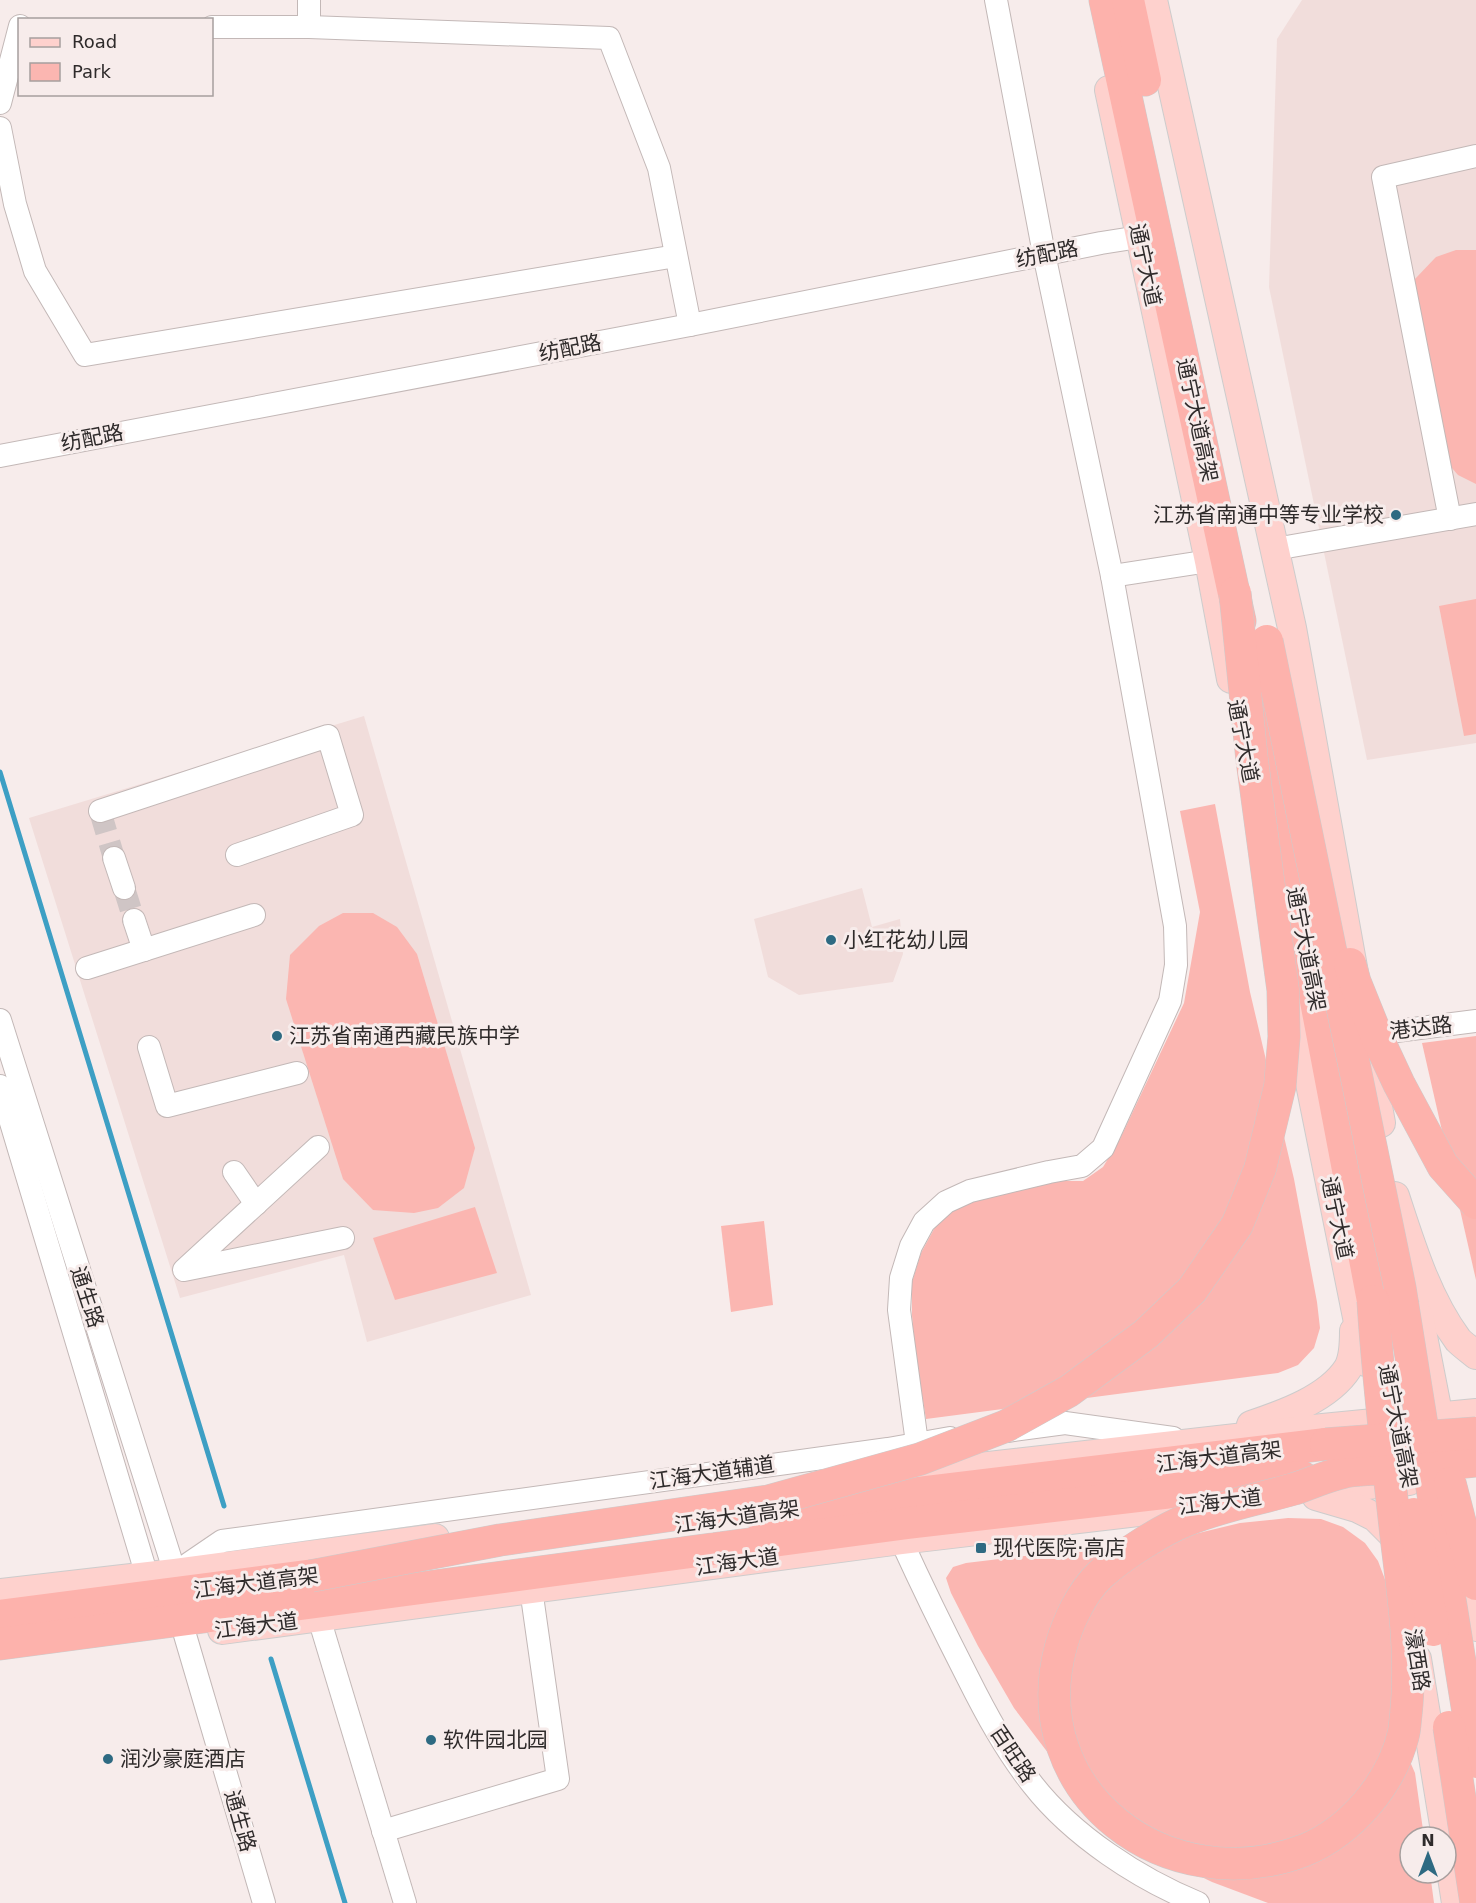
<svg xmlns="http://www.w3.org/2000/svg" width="1476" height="1903" font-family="'DejaVu Sans','Noto Sans SC',sans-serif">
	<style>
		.built { fill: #f1dddb }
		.green { fill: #fbb6b1 }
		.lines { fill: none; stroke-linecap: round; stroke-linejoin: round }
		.stream { stroke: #3d9fc4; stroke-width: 5 }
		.minor-tunnel { stroke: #cfc5c5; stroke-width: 22; stroke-dasharray: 22 11; stroke-linecap: butt }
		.minor-casing { stroke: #c3b8b7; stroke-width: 24 }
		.major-casing { stroke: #cdcccc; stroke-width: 30 }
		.highway-casing { stroke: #cdcccc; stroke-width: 33 }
		.minor { stroke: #fff; stroke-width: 22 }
		.major { stroke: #fed1cd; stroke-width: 28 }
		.highway { stroke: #fdb2ac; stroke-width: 32 }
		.highway-bridge-casing { stroke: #cdcccc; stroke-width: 33; stroke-linecap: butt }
		.highway-bridge { stroke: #fdb2ac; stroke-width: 32 }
		.poi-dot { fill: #2e6a82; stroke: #f7eceb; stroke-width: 2 }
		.labels { text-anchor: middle; stroke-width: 6; stroke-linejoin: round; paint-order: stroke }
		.street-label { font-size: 21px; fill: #2f2b2b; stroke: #f7eceb }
		.poi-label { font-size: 21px; fill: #2f2b2b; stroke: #f7eceb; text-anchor: start }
	</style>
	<rect width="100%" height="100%" fill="#f7eceb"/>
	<g class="built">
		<path d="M1302,0h174v743l-109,17 -98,-473 8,-248z"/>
		<path d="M364,716l167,579 -164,47 -23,-87 -164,43 -151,-480z"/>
		<path d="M862,888l10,39 28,-8 3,35 -10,28 -94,13 -31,-18 -14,-58z"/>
	</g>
	<g class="green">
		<path d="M1456,250h20v234l-18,-9 -13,-15 -34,-158 4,-23 21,-22z"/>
		<path d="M1476,599v135l-12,2 -25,-130z"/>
		<path d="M1215,804l35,188 44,187 23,123 3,26 -6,20 -16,17 -20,8 -352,46 -11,-66 -3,-38v-33l9,-29 13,-24 12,-17 22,-12 89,-19h26l20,-14 17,-28 64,-136 16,-91 -20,-101z"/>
		<path d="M343,913h30l24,14 20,27 58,194 -11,40 -26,20 -24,5 -41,-3 -30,-31 -57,-180 4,-44 29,-29z"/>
		<path d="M1476,1036v244l-54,-237z"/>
		<path d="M475,1207l22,66 -102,27 -22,-62z"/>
		<path d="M764,1221l9,84 -42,7 -10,-86z"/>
		<path d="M1288,1518l33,1 22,8 22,16 13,18 11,29 19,167 7,16 9,64h-14v36h20l4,30h-166l-56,-21 -35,-17 -97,-70 -66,-87 -36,-62 -27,-53 -5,-15 7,-11 13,-4 127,-15 19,6 128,-31z"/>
	</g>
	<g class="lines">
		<g class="stream">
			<path d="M0,772l224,734"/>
			<path d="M271,1659l74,244"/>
		</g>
		<g class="minor-tunnel">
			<path d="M100,811l14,47"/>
			<path d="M124,888l10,32"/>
		</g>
		<g class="minor-casing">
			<g id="minor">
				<path d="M212,27h97l300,11 50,130 31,157"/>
				<path d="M309,27v-27"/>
				<path d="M0,103l20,-77"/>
				<path d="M0,128l15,76 20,67 50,84 591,-99"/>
				<path d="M0,456l690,-131 411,-82 38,-6"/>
				<path d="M1450,519l-67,-342 93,-21"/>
				<path d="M1275,549l201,-35"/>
				<path d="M1112,576l97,-15"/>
				<path d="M100,811l228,-75 24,79 -115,40"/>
				<path d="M114,858l10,30"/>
				<path d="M134,920l10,30"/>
				<path d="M87,968l167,-53"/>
				<path d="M0,1020l175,553 47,-32 666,-92 62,-11"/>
				<path d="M1365,1035l111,-14"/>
				<path d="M149,1047l18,59 130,-33"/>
				<path d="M0,1086l147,490"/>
				<path d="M318,1147l-134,123 159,-32"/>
				<path d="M234,1172l22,32"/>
				<path d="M1007,1431l58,-8 108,15"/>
				<path d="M917,1443l-18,-133 2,-32 10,-32 13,-24 22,-20 24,-11 79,-19 33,-6 21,-18 67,-147 6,-36 -1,-39 -63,-350 -68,-322 -48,-254"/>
				<path d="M901,1540c21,46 43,91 66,136 19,38 39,75 66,109 40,51 106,94 165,118"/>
				<path d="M319,1618l86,285"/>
				<path d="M185,1635l79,268"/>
				<path d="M383,1831l175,-52 -27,-190"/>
			</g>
		</g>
		<g class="major-casing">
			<g id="major">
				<path d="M1153,0l139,628 89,495"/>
				<path d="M1109,90l100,471 22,118"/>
				<path d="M1293,999l73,363"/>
				<path d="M1395,1196c16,49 32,102 63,144 5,5 12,10 18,15"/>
				<path d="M1419,1316l28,143"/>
				<path d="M1251,1425c33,-11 78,-27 97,-57 5,-9 6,-27 6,-37"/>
				<path d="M892,1477l431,-49 153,-15"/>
				<path d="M1314,1490l95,-9"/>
				<path d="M1316,1496l41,12 18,9 23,23"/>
				<path d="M1465,1561l11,66"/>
				<path d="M0,1593l175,-20 260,-35"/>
				<path d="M222,1630l679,-90 314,-37"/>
				<path d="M1417,1659l29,178"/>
				<path d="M1446,1838l10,65"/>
			</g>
		</g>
		<g class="highway-casing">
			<g id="highway">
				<path d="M1105,0l135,621"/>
				<path d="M1128,0l17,80"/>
				<path d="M1259,714l45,224 69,363"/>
				<path d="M758,1514l167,-22 401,-48"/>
				<path d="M0,1616l337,-44"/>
				<path d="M0,1644l908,-121 394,-46"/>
			</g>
		</g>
		<use href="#minor" class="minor"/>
		<use href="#major" class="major"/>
		<use href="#highway" class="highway"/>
		<g class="highway-bridge-casing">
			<g id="highway-bridge">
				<path d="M1267,641l133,647 76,474"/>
				<path d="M1350,964l5,18 23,57 21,45 44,82 33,37"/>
				<path d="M1373,1301c5,81 15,162 24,243 7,56 15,113 9,170 -1,7 -1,15 -3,22 -12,48 -52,95 -98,114 -137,53 -284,-56 -244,-204 7,-24 20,-53 39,-71 19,-18 63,-46 87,-55 34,-14 72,-21 107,-31 18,-6 37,-15 56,-18 15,-2 30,-2 45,-3 27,-2 54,-4 81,-7"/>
				<path d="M1326,1444l150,-11"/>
				<path d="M1450,1483l26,101"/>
				<path d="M1414,1514l19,116"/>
				<path d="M311,1576l189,-36 269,-39 151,-42 86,-33 63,-35 77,-57 46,-44 45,-65 23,-56 20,-83 4,-49 -1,-47 -31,-230 -17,-167"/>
				<path d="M1449,1727l27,176"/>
			</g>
		</g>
		<use href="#highway-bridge" class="highway-bridge"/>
	</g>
	<g class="poi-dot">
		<circle cx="1396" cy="515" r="6"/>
		<circle cx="831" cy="940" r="6"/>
		<circle cx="277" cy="1036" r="6"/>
		<rect x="975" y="1542" width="12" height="12" rx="3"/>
		<circle cx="431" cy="1740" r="6"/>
		<circle cx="108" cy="1759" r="6"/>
	</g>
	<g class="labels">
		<g class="street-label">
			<text transform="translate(1047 254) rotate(-11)" y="7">纺配路</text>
			<text transform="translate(1145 265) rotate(78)" y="7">通宁大道</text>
			<text transform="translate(570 348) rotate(-11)" y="7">纺配路</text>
			<text transform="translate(1197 420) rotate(78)" y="7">通宁大道高架</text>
			<text transform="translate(92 438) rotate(-11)" y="7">纺配路</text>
			<text transform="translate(1243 741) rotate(79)" y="7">通宁大道</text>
			<text transform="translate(1306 949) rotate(79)" y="7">通宁大道高架</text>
			<text transform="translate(1421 1028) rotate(-7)" y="7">港达路</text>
			<text transform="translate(1337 1218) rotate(78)" y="7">通宁大道</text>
			<text transform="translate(87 1297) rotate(72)" y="7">通生路</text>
			<text transform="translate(1398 1426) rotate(79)" y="7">通宁大道高架</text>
			<text transform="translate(1219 1457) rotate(-7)" y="7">江海大道高架</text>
			<text transform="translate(712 1473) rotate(-8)" y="7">江海大道辅道</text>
			<text transform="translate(1220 1502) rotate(-7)" y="7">江海大道</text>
			<text transform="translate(737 1517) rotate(-8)" y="7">江海大道高架</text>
			<text transform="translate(737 1562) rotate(-8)" y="7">江海大道</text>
			<text transform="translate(256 1583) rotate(-7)" y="7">江海大道高架</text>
			<text transform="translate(256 1626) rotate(-7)" y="7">江海大道</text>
			<text transform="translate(1417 1660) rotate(81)" y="7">濠西路</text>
			<text transform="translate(1013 1754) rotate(56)" y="7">百旺路</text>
			<text transform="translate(240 1821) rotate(74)" y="7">通生路</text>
		</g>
		<g class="poi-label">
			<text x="1384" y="522" text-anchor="end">江苏省南通中等专业学校</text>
			<text x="843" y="947">小红花幼儿园</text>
			<text x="289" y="1043">江苏省南通西藏民族中学</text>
			<text x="993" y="1555">现代医院·高店</text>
			<text x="443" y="1747">软件园北园</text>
			<text x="120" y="1766">润沙豪庭酒店</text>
		</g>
	</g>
	<rect x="18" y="18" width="195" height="78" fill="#f7eceb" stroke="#a79f9e" stroke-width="1.5"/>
	<rect x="30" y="38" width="30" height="9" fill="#fed1cd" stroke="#a79f9e" stroke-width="1.5"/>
	<text x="72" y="48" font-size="18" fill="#2f2b2b">Road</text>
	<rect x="30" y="63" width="30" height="18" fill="#fbb6b1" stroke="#a79f9e" stroke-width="1.5"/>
	<text x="72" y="78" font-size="18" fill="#2f2b2b">Park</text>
	<g transform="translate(1428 1855)"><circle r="28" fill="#f7eceb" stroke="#a79f9e" stroke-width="1.5"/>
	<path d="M0-4.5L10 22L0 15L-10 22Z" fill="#2e6a82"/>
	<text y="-9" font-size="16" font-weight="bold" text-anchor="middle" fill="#2f2b2b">N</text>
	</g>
</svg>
